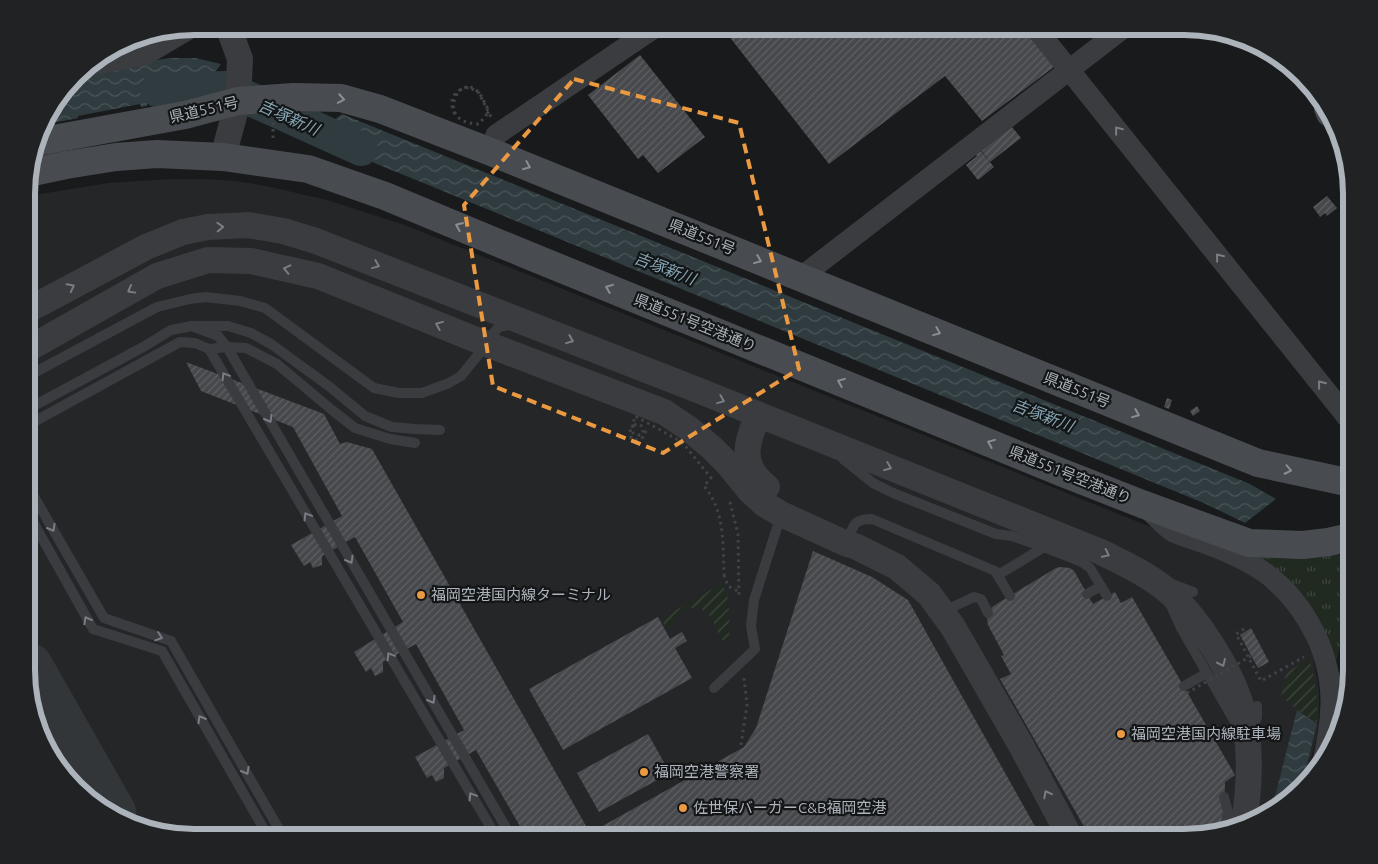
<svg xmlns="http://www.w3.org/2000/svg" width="1378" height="864" font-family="Ubuntu,'Noto Sans JP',sans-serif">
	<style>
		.built { fill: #252628 }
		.grass { fill: url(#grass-tufts) }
		.garden { fill: url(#garden-furrows) }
		.water { fill: url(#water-waves) }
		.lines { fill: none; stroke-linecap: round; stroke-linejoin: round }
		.river { stroke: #2f3b3f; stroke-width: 34 }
		.taxiway { stroke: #333638; stroke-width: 51 }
		.building { fill: url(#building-hatch) }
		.path { stroke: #404347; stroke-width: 3; stroke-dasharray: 2.5 4; stroke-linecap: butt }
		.service { stroke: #3a3c40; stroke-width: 10 }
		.minor { stroke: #3a3c40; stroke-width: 21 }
		.tertiary { stroke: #3a3c40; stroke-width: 26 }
		.secondary { stroke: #484c50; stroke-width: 28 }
		.path-bridge { stroke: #404347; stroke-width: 3; stroke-dasharray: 2.5 4; stroke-linecap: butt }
		.oneway { stroke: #898f96 }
		.oneway2 { stroke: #797d84 }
		.marked { fill: none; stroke: #ec9a41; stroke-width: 4; stroke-dasharray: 10 6; stroke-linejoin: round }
		.poi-dot { fill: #ec9a41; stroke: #141516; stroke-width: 2 }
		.labels { text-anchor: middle; stroke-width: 4.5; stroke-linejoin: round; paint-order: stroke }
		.street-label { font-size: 15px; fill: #acb3bb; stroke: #141516 }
		.poi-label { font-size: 15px; fill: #acb3bb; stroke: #141516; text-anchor: start }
		.water-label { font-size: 16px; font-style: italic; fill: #85a5b4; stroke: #141516 }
		.rim { fill: none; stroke: #acb3bb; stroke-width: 6 }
	</style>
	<defs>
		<pattern id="grass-tufts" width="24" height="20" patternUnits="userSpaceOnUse" patternTransform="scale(1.25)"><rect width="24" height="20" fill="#212a21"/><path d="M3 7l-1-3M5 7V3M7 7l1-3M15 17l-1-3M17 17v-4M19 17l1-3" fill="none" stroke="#3f463f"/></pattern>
		<pattern id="garden-furrows" width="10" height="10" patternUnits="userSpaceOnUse" patternTransform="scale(1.25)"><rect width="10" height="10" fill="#212a21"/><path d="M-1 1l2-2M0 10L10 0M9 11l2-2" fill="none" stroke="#3f463f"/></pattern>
		<pattern id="water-waves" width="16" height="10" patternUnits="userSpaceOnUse" patternTransform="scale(1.25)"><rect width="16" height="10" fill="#2f3b3f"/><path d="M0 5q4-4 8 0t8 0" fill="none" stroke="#4a5559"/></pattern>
		<pattern id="building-hatch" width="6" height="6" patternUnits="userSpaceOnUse" patternTransform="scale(1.25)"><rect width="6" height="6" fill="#46484b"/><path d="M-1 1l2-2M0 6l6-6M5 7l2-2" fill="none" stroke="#5e6063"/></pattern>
	</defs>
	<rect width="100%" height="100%" fill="#191a1b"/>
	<path class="built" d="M173,179h32l31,2 30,5 61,14 78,25 805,326 22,10 46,36 22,28 13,32 6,31v25l-2,23 -12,45 -37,34 -73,22 -1001,1 -44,-6 -49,-22 -52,-56 -21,-62v-496l80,-13z"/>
	<path class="grass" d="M1351,551v49l-14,59 -6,2 -76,-106z"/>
	<g class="garden">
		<path d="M721,584c0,1 4,6 5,7 3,8 5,44 2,52 -17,-5 -8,-35 -36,-35 -19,1 -15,16 -25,22l-6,-11z"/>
		<path d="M1309,659c7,21 9,42 8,64l-20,-13 -16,-14 5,-23z"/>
	</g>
	<g class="water">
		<path d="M169,58h26l26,6 -27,37 -3,-1v-2l-18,1 -26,5v2l-6,1 -1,-3 -62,12v2l-36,7 2,-6 34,-45z"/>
		<path d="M342,114l908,370 26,15 -31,24 -39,-19 -895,-367z"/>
		<path d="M1297,710l20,14 -15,60 -31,28z"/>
	</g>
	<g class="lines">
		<path class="river" d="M157,90l69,-2 135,61"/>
		<path class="taxiway" d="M28,668l83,146"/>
	</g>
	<g class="building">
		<path d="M721,26h300l33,41 -72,54 -37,-45 -116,88z"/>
		<path d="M640,55l65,82 -47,36 -15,-18 -5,4 -50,-64z"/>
		<path d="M1012,127l9,11 -31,24 -10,-13z"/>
		<path d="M980,150l14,17 -16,13 -12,-15 11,-9 -2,-2z"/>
		<path d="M1327,196l10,12 -10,8 -2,-3 -5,4 -7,-10z"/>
		<path d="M186,362l138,52 16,30 7,-2 25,7 218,384 154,-86 12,-19 57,-177 59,26 36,23 133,237 -520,1 4,-3 -49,-85 -32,18v10l-8,4 -4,-7 -5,3 -12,-21 49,-27 -48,-86 -33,18v10l-8,4 -4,-8 -5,4 -12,-20 49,-30 -48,-85 -33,19v9l-9,3 -3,-6 -6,4 -13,-21 51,-29 -49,-89 -92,-36z"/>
		<path d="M1351,384v21l-10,-14z"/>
		<path d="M1167,398l5,2 -3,9 -5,-2z"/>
		<path d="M1197,406l3,5 -7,5 -3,-5z"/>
		<path d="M1060,567l10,1 4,3 19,33 22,-12 6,11 11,-6 103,178 -10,7 -1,31 -4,17 -25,7h-105l-90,-158 11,-5 -10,-18 3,-1 -16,-30 -1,-6 4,-11 4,-3 61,-37z"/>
		<path d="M658,617l12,22 12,-7 5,9 -12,7 17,30 -129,72 -34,-61z"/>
		<path d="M1251,628l18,34 -11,6 -18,-33z"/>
		<path d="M648,734l22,39 -71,39 -22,-39z"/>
	</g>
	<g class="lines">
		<g class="path">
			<path d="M455,114c-8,-15 0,-24 14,-28l10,6 10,19 -2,3"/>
			<path d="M273,138v-17"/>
			<path d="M634,425l-4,3 1,10 5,2 7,-3 4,-8"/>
			<path d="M730,502l8,32 1,64"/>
			<path d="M724,575l4,11 10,5"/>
			<path d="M1244,629l-8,5 25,47 43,-24"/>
			<path d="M1344,655l7,-31"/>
			<path d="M741,745l6,-40 -3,-27"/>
		</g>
		<g class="service">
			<path d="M192,326l26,10 9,11 285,491"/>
			<path d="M209,349l288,489"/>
			<path d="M28,376l129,-69 33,-8 16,-2 34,4 25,7 109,80 25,5h23l27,-10 12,-7 17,-21 6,-12 15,-16 15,-3"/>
			<path d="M28,409l117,-63 26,-16 21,-4h36l23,7 20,11 59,43 35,29 27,11 23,2 25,1"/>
			<path d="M28,425l152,-83 15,1 14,6 18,-2 19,1 31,16 55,46 23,18 35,11 25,4"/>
			<path d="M843,459l30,24 20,10 103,41 16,2 32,11 38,15 8,6 17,28"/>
			<path d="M28,486l76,132 67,23 113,197"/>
			<path d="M28,513l65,116 69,22 107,187"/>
			<path d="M847,542c7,-16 5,-23 25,-23l123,52 15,25"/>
			<path d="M998,575l46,-28"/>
			<path d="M1172,584l21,8"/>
			<path d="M1087,594l14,-8"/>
			<path d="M1172,608l9,20 54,94"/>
			<path d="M942,612l32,-15 7,2 7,14"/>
			<path d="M1184,686l23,-13"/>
			<path d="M714,688l41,-39 -4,-23 3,-26 27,-85"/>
			<path d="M1252,730l5,-13v-11"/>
			<path d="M1224,797l4,15 -3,16"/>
		</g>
		<g class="minor">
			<path d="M1034,26l317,396"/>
			<path d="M86,66l59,-11 49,-29"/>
			<path d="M491,152l5,-17 161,-109"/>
			<path d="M801,277l325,-251"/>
			<path d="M1149,510c7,7 15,15 23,21 6,4 14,5 21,8 18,6 36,13 53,22 51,27 86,85 85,144 -1,21 -4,40 -9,60"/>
		</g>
		<g class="tertiary">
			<path d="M223,157l15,-56 2,-42 -12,-33"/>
			<path d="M28,310l118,-63 37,-15 25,-5 40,-2 35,6 33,10 384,150 401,161c22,11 44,21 63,36 35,29 76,94 82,139 5,32 3,64 -2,95"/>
			<path d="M28,349l129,-73 51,-16 43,1 67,15 166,67 180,69 24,16 23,19 16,16 23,28 14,13 17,10 66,30 8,2 42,21 32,27 24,33 69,120 48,90"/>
			<path d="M758,415c-12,29 -19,50 9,72"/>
		</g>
		<g class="secondary">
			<path d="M1328,108l2,5"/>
			<path d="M37,142l148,-27 53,-14 55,-4 48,1 39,11 111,43 767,311 93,20"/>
			<path d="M28,173l38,-8 50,-8 41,-3 66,3 85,12 77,27 140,58 538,219 79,31 107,39 54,2 25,-3 23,-5"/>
		</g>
		<g class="path-bridge">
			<path d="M487,114l-8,10c-22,0 -34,-15 -19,-34l9,-3 10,6 13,26"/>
			<path d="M634,425l5,-1 4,3v5l-2,3h-4l-4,-2 -1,-5 3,-12 45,25 7,7 24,30 -7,8c21,25 19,58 20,89"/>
			<path d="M1187,693l64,-37"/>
		</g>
	</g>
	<defs><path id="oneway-chevron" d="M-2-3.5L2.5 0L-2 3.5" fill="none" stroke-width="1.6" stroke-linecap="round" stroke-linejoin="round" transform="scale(1.25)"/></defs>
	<g class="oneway">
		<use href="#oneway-chevron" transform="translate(341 99) rotate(10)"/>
		<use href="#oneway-chevron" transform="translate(527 166) rotate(22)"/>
		<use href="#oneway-chevron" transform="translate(459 226) rotate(-157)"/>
		<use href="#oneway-chevron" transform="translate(758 260) rotate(22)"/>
		<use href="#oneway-chevron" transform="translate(609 288) rotate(-158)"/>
		<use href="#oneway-chevron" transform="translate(937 332) rotate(22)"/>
		<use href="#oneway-chevron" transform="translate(841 382) rotate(-158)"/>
		<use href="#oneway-chevron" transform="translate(1136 414) rotate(22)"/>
		<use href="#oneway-chevron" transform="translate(991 443) rotate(-158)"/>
		<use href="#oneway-chevron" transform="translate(1288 470) rotate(12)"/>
	</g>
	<g class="oneway2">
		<use href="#oneway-chevron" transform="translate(1118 130) rotate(-129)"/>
		<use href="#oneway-chevron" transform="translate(220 227) rotate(-2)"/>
		<use href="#oneway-chevron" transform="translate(1219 257) rotate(-129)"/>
		<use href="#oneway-chevron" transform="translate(376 265) rotate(22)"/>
		<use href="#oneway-chevron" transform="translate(287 269) rotate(-167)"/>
		<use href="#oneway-chevron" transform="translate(71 287) rotate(-28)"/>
		<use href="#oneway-chevron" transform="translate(131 290) rotate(151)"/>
		<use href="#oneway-chevron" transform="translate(439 325) rotate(-158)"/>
		<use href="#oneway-chevron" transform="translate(570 340) rotate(22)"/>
		<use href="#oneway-chevron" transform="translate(225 376) rotate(-121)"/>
		<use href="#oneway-chevron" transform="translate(1321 384) rotate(-129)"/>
		<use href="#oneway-chevron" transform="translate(721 400) rotate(22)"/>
		<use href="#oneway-chevron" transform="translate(269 419) rotate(60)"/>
		<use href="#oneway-chevron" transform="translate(888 467) rotate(22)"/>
		<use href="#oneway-chevron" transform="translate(307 516) rotate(-121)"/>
		<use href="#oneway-chevron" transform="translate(52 528) rotate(60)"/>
		<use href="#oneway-chevron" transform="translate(1106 554) rotate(26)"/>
		<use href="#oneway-chevron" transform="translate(350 560) rotate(60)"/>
		<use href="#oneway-chevron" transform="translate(87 620) rotate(-119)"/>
		<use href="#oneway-chevron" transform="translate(159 637) rotate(19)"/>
		<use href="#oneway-chevron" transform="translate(390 656) rotate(-121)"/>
		<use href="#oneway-chevron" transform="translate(1222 663) rotate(65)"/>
		<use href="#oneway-chevron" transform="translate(432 700) rotate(60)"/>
		<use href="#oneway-chevron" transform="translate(201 719) rotate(-120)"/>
		<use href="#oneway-chevron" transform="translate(246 771) rotate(60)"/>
		<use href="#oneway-chevron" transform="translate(1047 794) rotate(-118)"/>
		<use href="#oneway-chevron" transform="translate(472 796) rotate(-121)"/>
	</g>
	<path class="marked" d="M574,79l165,44 60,246 -136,84 -170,-67 -29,-181z"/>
	<g class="poi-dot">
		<circle cx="421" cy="595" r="5"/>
		<circle cx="1121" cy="734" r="5"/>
		<circle cx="644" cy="772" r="5"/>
		<circle cx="683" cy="808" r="5"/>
	</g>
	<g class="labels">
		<g class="street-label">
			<text transform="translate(204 110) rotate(-13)" y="5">県道551号</text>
			<text transform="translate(702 237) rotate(22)" y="5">県道551号</text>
			<text transform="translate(695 323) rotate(22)" y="5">県道551号空港通り</text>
			<text transform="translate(1077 390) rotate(22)" y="5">県道551号</text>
			<text transform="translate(1070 475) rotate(22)" y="5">県道551号空港通り</text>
		</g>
		<g class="poi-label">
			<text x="431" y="600">福岡空港国内線ターミナル</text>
			<text x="1131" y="739">福岡空港国内線駐車場</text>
			<text x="654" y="777">福岡空港警察署</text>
			<text x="693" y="813">佐世保バーガーC&amp;B福岡空港</text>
		</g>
		<g class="water-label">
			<text transform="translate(289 117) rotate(24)" y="6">吉塚新川</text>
			<text transform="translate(665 268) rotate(21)" y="6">吉塚新川</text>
			<text transform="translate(1043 415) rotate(21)" y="6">吉塚新川</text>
		</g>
	</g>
	<path d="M0 0H1378V864H0ZM194 35H1184A159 159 0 0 1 1343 194V670A159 159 0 0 1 1184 829H194A159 159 0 0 1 35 670V194A159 159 0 0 1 194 35Z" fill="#202223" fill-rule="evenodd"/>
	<path class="rim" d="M194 35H1184A159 159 0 0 1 1343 194V670A159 159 0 0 1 1184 829H194A159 159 0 0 1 35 670V194A159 159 0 0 1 194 35Z"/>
</svg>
